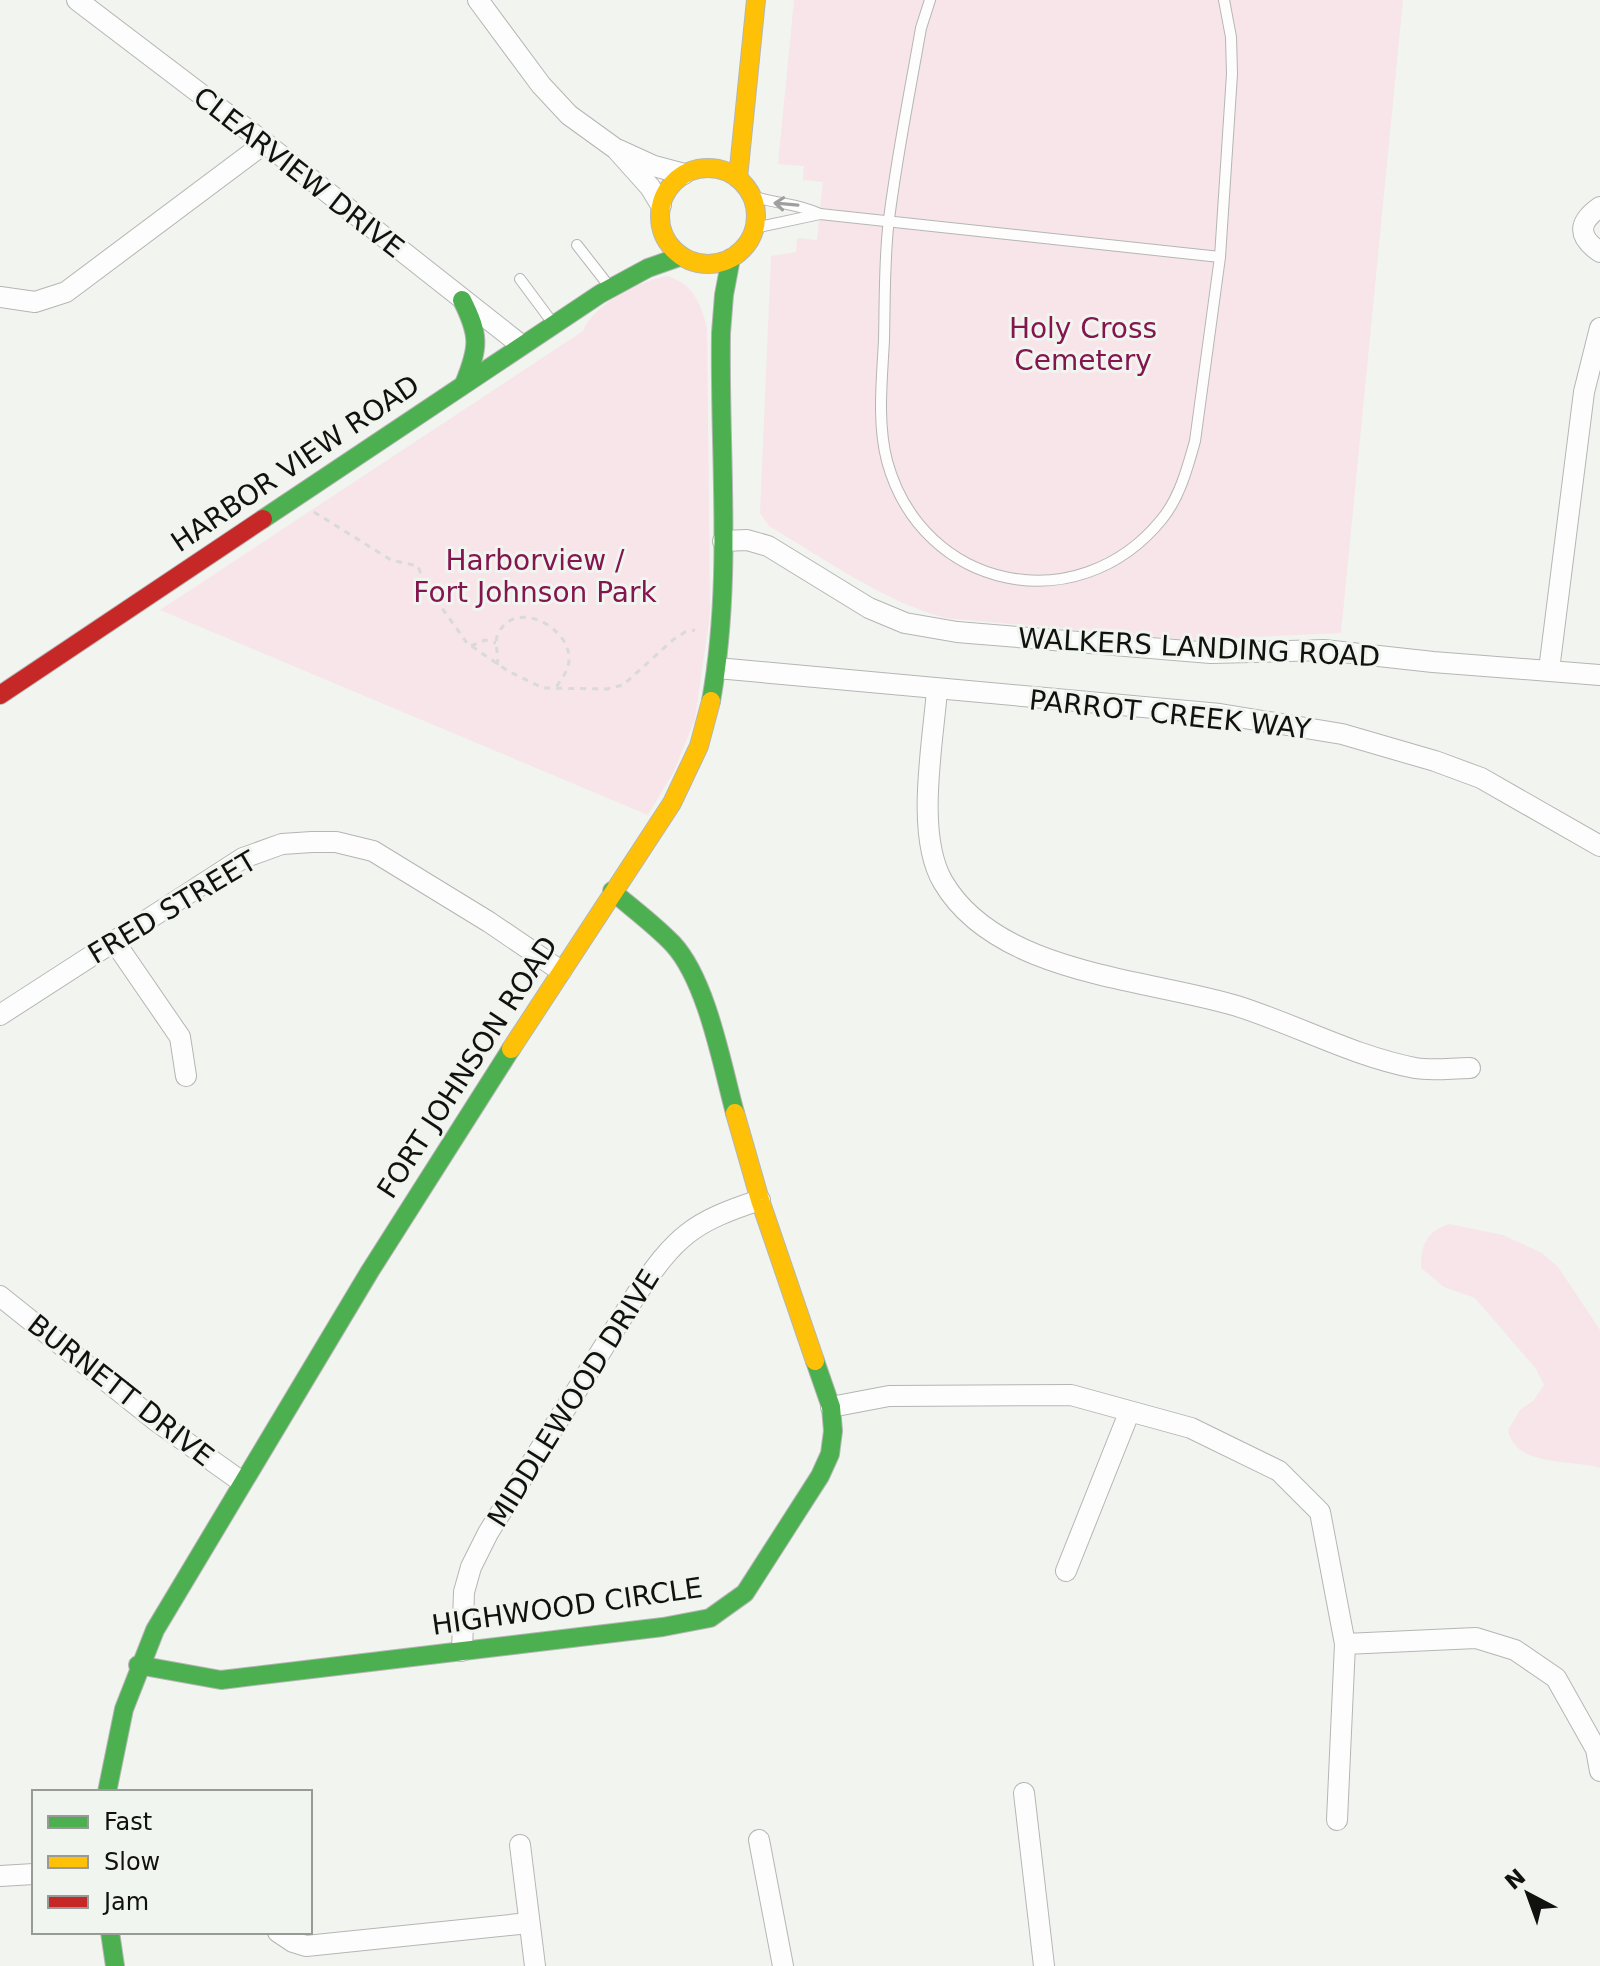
<svg xmlns="http://www.w3.org/2000/svg" width="1600" height="1966" font-family="'DejaVu Sans',sans-serif">
	<style>
		.green { fill: #f7e5e9 }
		.lines { fill: none; stroke-linecap: round; stroke-linejoin: round }
		.lane-casing { stroke: #b5b6b4; stroke-width: 12 }
		.street-casing { stroke: #b5b6b4; stroke-width: 22 }
		.fast-casing { stroke: #b5b6b4; stroke-width: 20 }
		.slow-casing { stroke: #b5b6b4; stroke-width: 20 }
		.jam-casing { stroke: #b5b6b4; stroke-width: 20 }
		.path { stroke: #d9dad9; stroke-width: 3; stroke-dasharray: 6 6; stroke-linecap: butt }
		.lane { stroke: #fdfdfd; stroke-width: 10 }
		.street { stroke: #fdfdfd; stroke-width: 20 }
		.fast { stroke: #4caf50; stroke-width: 18 }
		.slow { stroke: #ffc107; stroke-width: 18 }
		.jam { stroke: #c62828; stroke-width: 18 }
		.oneway { stroke: #9f9f9e }
		.labels { text-anchor: middle; stroke-width: 6; stroke-linejoin: round; paint-order: stroke }
		.street-label { font-size: 28px; fill: #111210; stroke: #f1f5ef }
		.park-label { font-size: 28px; fill: #84154e; stroke: #f1f5ef }
	</style>
	<rect width="100%" height="100%" fill="#f2f4f0"/>
	<g class="green">
		<path d="M794,0h609l-62,633 -149,7 -247,-22c-64,-18 -120,-59 -176,-92l-9,-13 11,-257 25,-4 1,-14 20,2 6,-58 -20,-2 1,-14 -26,-2z"/>
		<path d="M667,276c26,8 33,26 40,51l3,287 -15,105 -21,52 -26,44 -488,-205 423,-279c11,-27 56,-50 84,-55z"/>
		<path d="M1449,1224l54,11 39,18 16,14 42,63v138c-28,-9 -85,0 -92,-38l12,-20 14,-10 10,-15 -8,-16 -61,-71 -31,-11 -23,-19c0,-23 5,-36 28,-44z"/>
	</g>
	<g class="lines">
		<g class="lane-casing">
			<g id="lane">
				<path d="M930,0l-9,28c-11,63 -24,127 -32,191 -5,40 -4,81 -5,121 -2,40 -7,82 3,121 35,129 191,162 275,58 18,-22 26,-53 33,-78l25,-184 12,-183 -1,-37 -7,-37"/>
				<path d="M752,196c24,8 45,7 68,18l400,43"/>
				<path d="M754,228l66,-14"/>
				<path d="M577,245l32,41"/>
				<path d="M520,279l32,43"/>
			</g>
		</g>
		<g class="street-casing">
			<g id="street">
				<path d="M77,0l188,143 256,202"/>
				<path d="M478,0l63,85 28,30 47,34 34,38 11,18"/>
				<path d="M619,150l35,16 30,8"/>
				<path d="M1600,207c-23,16 -22,30 0,45"/>
				<path d="M0,297l35,5 31,-10 199,-149"/>
				<path d="M723,541l24,-1 21,6 101,62 36,15 52,9 254,21 113,-3 109,12 167,13"/>
				<path d="M717,668l503,46 122,20 93,27 46,17 119,68"/>
				<path d="M1549,670l35,-278 16,-64"/>
				<path d="M937,690c-4,53 -22,145 6,192 54,92 201,96 294,124 60,19 116,50 178,62 17,3 37,0 55,0"/>
				<path d="M114,941l66,96 6,39"/>
				<path d="M0,1015l243,-157 39,-14 30,-2h24l37,9 116,71 72,49"/>
				<path d="M0,1296l155,124 87,62"/>
				<path d="M831,1407l58,-11 182,-1 120,33 88,43 41,41 25,132 -8,176"/>
				<path d="M1066,1571l63,-158"/>
				<path d="M1345,1644l131,-6 39,12 41,28 40,71 4,22"/>
				<path d="M462,1651l2,-59 7,-25 17,-34 148,-238c40,-59 56,-73 124,-95"/>
				<path d="M1024,1793l20,173"/>
				<path d="M759,1840l24,126"/>
				<path d="M520,1845l15,121"/>
				<path d="M0,1876l34,-2"/>
				<path d="M278,1932l15,10 13,4 223,-23"/>
			</g>
		</g>
		<g class="fast-casing">
			<g id="fast">
				<path d="M462,300c18,36 17,47 2,84"/>
				<path d="M263,519l337,-225 48,-26 34,-12"/>
				<path d="M711,701c22,-122 8,-245 10,-368l3,-38 7,-37"/>
				<path d="M612,891c20,17 43,34 61,53 34,37 49,121 62,169"/>
				<path d="M138,1665l83,15 442,-53 47,-9 35,-25 75,-117 10,-22 3,-23 -2,-24 -16,-46"/>
				<path d="M107,1792l17,-83 31,-79 215,-359 141,-222"/>
				<path d="M110,1932l5,34"/>
			</g>
		</g>
		<g class="slow-casing">
			<g id="slow">
				<circle cx="708" cy="216" r="48"/>
				<path d="M738,178l18,-178"/>
				<path d="M511,1049l161,-246 27,-57 12,-45"/>
				<path d="M735,1113l25,87 55,161"/>
			</g>
		</g>
		<g class="jam-casing">
			<path id="jam" d="M0,695l263,-176"/>
		</g>
		<g class="path">
			<path d="M314,512l77,48 27,6 6,17 43,60 41,28 35,17 64,1 16,-4 51,-46 11,-7 10,-2"/>
			<path d="M471,646l14,-6 11,3"/>
			<path d="M497,665c3,-11 -4,-21 1,-31 17,-37 74,-6 71,27 -1,11 -9,20 -15,29"/>
		</g>
		<use href="#lane" class="lane"/>
		<use href="#street" class="street"/>
		<use href="#fast" class="fast"/>
		<use href="#slow" class="slow"/>
		<use href="#jam" class="jam"/>
	</g>
	<defs><path id="oneway-shaft" d="M-6 0H5M1.5-3L5.5 0L1.5 3" fill="none" stroke-width="1.6" stroke-linecap="round" stroke-linejoin="round" transform="scale(2)"/></defs>
	<use class="oneway" href="#oneway-shaft" transform="translate(786 204) rotate(-175)"/>
	<g class="labels">
		<g class="street-label">
			<text transform="translate(299 172) rotate(38)" y="10">CLEARVIEW DRIVE</text>
			<text transform="translate(295 463) rotate(-34)" y="10">HARBOR VIEW ROAD</text>
			<text transform="translate(1199 647) rotate(3)" y="10">WALKERS LANDING ROAD</text>
			<text transform="translate(1170 714) rotate(6)" y="10">PARROT CREEK WAY</text>
			<text transform="translate(172 907) rotate(-31)" y="10">FRED STREET</text>
			<text transform="translate(467 1067) rotate(-57)" y="10">FORT JOHNSON ROAD</text>
			<text transform="translate(121 1390) rotate(38)" y="10">BURNETT DRIVE</text>
			<text transform="translate(573 1398) rotate(-58)" y="10">MIDDLEWOOD DRIVE</text>
			<text transform="translate(567 1606) rotate(-8)" y="10">HIGHWOOD CIRCLE</text>
		</g>
		<g class="park-label">
			<text x="1083" y="338">Holy Cross<tspan x="1083" dy="32">Cemetery</tspan></text>
			<text x="535" y="570">Harborview /<tspan x="535" dy="32">Fort Johnson Park</tspan></text>
		</g>
	</g>
	<rect x="32" y="1790" width="280" height="144" fill="#f1f5ef" stroke="#979a96" stroke-width="2"/>
	<rect x="48" y="1816" width="40" height="12" fill="#4caf50" stroke="#979a96" stroke-width="2"/>
	<text x="104" y="1830" font-size="24" fill="#111210">Fast</text>
	<rect x="48" y="1856" width="40" height="12" fill="#ffc107" stroke="#979a96" stroke-width="2"/>
	<text x="104" y="1870" font-size="24" fill="#111210">Slow</text>
	<rect x="48" y="1896" width="40" height="12" fill="#c62828" stroke="#979a96" stroke-width="2"/>
	<text x="104" y="1910" font-size="24" fill="#111210">Jam</text>
	<g transform="translate(1528 1894) rotate(319)" stroke="#f1f5ef" stroke-width="6" paint-order="stroke">
	<path d="M0-6L14 30L0 20L-14 30Z" fill="#111210"/>
	<text y="-12" font-size="22" font-weight="bold" text-anchor="middle" fill="#111210">N</text>
	</g>
</svg>
